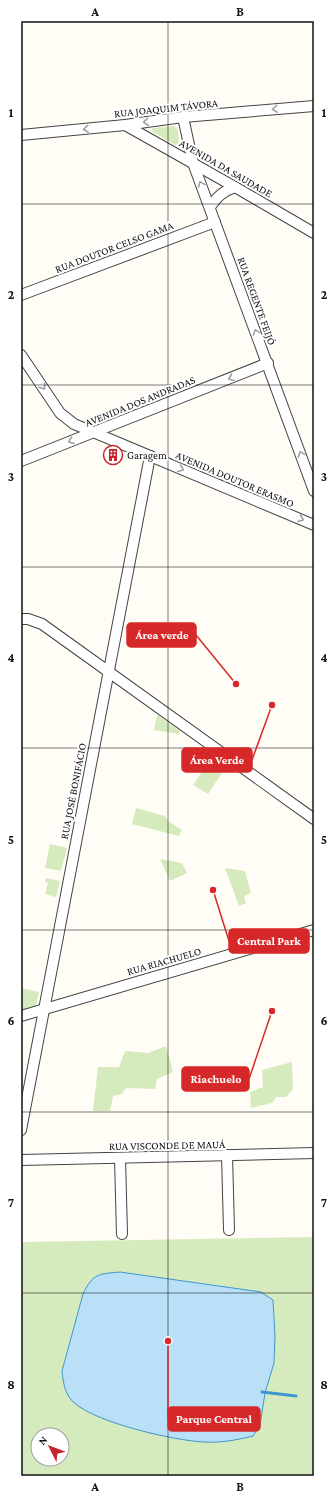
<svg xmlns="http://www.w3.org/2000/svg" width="335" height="1497" font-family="'Crimson Pro',serif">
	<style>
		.green { fill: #d5ebbd; fill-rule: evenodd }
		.water { fill: #b9e0f7; stroke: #3f96cf }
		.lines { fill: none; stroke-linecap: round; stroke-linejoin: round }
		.stream { stroke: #3f96cf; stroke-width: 3 }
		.minor-casing { stroke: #444; stroke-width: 12 }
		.minor { stroke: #fff; stroke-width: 10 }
		.oneway { stroke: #a0a0a0 }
		.grid { fill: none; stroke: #111; stroke-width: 1; stroke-opacity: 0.55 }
		.labels { text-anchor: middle; stroke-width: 4; stroke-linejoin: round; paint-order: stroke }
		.street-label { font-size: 11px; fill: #111; stroke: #fff }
		.poi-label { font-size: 11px; fill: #111; stroke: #fff; text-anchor: start }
		.leader { fill: none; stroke: #d62828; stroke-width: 1.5 }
		.callout-dot { fill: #d62828; stroke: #fff; stroke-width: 1.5 }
		.callout { fill: #d62828; stroke: #d62828; stroke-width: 1.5 }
		.callout-label { font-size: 12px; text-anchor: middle; font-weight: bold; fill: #fff }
		.neatline { fill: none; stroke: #111; stroke-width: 1.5 }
		.grid-label { font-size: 13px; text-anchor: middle; font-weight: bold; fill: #111 }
	</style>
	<rect width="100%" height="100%" fill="#fffdf5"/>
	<g class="green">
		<path d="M174,126l4,4 1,14 -2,2 -2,-1 -22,-13 -2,-2 2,-2z"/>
		<path d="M157,715l23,16 -1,3 -25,-4z"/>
		<path d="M213,756l14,9 -19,29 -15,-9z"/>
		<path d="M136,808l29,8 3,5 14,9 -3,6 -47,-12z"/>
		<path d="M50,844l17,4 -6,23 -16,-3z"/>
		<path d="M160,859l22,4 5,10 -17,8z"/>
		<path d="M225,868l20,3 6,22 -7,3 2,7 -7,3z"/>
		<path d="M46,878l14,3 -4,16 -11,-3 3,-11 -3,-1z"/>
		<path d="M21,988l18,4 -4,17 -14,4z"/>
		<path d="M166,1046l7,26 -16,7 -2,10 -29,-1 -4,6 -9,2 -3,15h-17l5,-44h21l6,-16 23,2z"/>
		<path d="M292,1062l1,27 -7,8h-10l-4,6 -21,5 -1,-16 13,-5 -1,-17z"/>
		<path d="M314,1237v239h-293v-228l2,-6zM38,1435h24v24h-24z"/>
	</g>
	<path class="water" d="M120,1272l141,20 12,8 2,36 -1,27 -9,30 -5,32 -7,11c-16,4 -32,7 -49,6 -28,-1 -120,-21 -135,-45 -5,-8 -6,-17 -7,-26l21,-77c10,-21 16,-20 37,-22z"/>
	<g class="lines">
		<path class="stream" d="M262,1392l34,4"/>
		<g class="minor-casing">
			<g id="minor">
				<path d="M183,117l10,46 121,328"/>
				<path d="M125,125l110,62 79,46"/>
				<path d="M21,135l104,-10 58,-8 131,-11"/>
				<path d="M210,207c7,-10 13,-16 25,-20"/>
				<path d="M21,295l194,-73"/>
				<path d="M21,355l39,58 14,11 240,101"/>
				<path d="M21,461l247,-98"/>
				<path d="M21,619h7l14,5 272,195"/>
				<path d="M21,1016l293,-86"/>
				<path d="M21,1130l129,-674"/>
				<path d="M227,1155l2,75"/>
				<path d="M120,1158l2,76"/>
				<path d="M21,1160l293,-7"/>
			</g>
		</g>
		<use href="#minor" class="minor"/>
	</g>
	<defs><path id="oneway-chevron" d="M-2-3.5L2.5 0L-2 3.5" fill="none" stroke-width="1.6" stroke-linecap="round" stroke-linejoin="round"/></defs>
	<g class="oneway">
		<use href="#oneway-chevron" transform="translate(275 109) rotate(175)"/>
		<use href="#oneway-chevron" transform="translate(146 122) rotate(173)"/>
		<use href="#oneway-chevron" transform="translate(86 129) rotate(175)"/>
		<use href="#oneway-chevron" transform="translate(201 184) rotate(-111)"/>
		<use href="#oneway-chevron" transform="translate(256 332) rotate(-110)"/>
		<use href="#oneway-chevron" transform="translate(231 378) rotate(158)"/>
		<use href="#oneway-chevron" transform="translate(43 387) rotate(56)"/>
		<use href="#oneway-chevron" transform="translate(71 441) rotate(159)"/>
		<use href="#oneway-chevron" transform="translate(301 454) rotate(-110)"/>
		<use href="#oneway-chevron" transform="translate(181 469) rotate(23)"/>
		<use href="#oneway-chevron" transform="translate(301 519) rotate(23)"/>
	</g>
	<path class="grid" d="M168,21v1455M21,204h293M21,385h293M21,567h293M21,748h293M21,930h293M21,1112h293M21,1293h293"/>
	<defs>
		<g id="building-ring" transform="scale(1)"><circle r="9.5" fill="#fff" stroke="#c4262e" stroke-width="1.5"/><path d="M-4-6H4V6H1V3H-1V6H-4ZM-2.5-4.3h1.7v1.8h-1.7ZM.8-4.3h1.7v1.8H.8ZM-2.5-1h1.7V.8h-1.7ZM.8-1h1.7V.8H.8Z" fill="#c4262e"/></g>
	</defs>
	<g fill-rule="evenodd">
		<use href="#building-ring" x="113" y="455"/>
	</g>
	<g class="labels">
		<g class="street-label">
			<text transform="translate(166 108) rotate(-6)" y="4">RUA JOAQUIM TÁVORA</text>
			<text transform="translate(226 168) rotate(30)" y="4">AVENIDA DA SAUDADE</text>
			<text transform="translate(114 247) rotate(-21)" y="4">RUA DOUTOR CELSO GAMA</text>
			<text transform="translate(257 301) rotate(70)" y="4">RUA REGENTE FEIJÓ</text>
			<text transform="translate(140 401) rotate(-22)" y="4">AVENIDA DOS ANDRADAS</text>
			<text transform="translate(235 479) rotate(23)" y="4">AVENIDA DOUTOR ERASMO</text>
			<text transform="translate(73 791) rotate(-79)" y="4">RUA JOSÉ BONIFÁCIO</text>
			<text transform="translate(164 961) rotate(-16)" y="4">RUA RIACHUELO</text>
			<text transform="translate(167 1145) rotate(-1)" y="4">RUA VISCONDE DE MAUÁ</text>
		</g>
		<g class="poi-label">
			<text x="127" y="459">Garagem</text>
		</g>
	</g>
	<path class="leader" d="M236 684L196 635M272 705L252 760M213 890L229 941M272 1011L249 1079M168 1341L168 1419"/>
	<g class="callout-dot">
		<circle cx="236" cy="684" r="4"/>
		<circle cx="272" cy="705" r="4"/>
		<circle cx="213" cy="890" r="4"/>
		<circle cx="272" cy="1011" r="4"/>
		<circle cx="168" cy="1341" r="4"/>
	</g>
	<g class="callout">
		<rect x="127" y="623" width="69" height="24" rx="4"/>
		<rect x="182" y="748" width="70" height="24" rx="4"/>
		<rect x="229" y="929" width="80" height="24" rx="4"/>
		<rect x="182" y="1067" width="67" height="24" rx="4"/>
		<rect x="168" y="1407" width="92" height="24" rx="4"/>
	</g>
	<g class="callout-label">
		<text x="162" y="639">Área verde</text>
		<text x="217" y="764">Área Verde</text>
		<text x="269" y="945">Central Park</text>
		<text x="216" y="1083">Riachuelo</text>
		<text x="214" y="1423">Parque Central</text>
	</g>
	<rect width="335" height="1497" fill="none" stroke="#ffffff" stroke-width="44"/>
	<g transform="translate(50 1447) rotate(312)"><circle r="19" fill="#ffffff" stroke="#a0a0a0"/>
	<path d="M0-3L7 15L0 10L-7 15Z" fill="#c4262e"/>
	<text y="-6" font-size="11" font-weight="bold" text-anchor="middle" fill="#111111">N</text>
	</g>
	<rect x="22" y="22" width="291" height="1453" class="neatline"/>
	<g class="grid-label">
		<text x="95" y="16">A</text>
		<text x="240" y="16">B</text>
		<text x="11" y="117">1</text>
		<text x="324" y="117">1</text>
		<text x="11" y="299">2</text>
		<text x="324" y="299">2</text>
		<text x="11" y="481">3</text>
		<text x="324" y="481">3</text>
		<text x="11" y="662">4</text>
		<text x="324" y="662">4</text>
		<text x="11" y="844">5</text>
		<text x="324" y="844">5</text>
		<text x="11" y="1025">6</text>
		<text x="324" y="1025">6</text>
		<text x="11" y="1207">7</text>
		<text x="324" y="1207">7</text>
		<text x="11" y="1389">8</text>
		<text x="324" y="1389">8</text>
		<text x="95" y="1491">A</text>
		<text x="240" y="1491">B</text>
	</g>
</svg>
